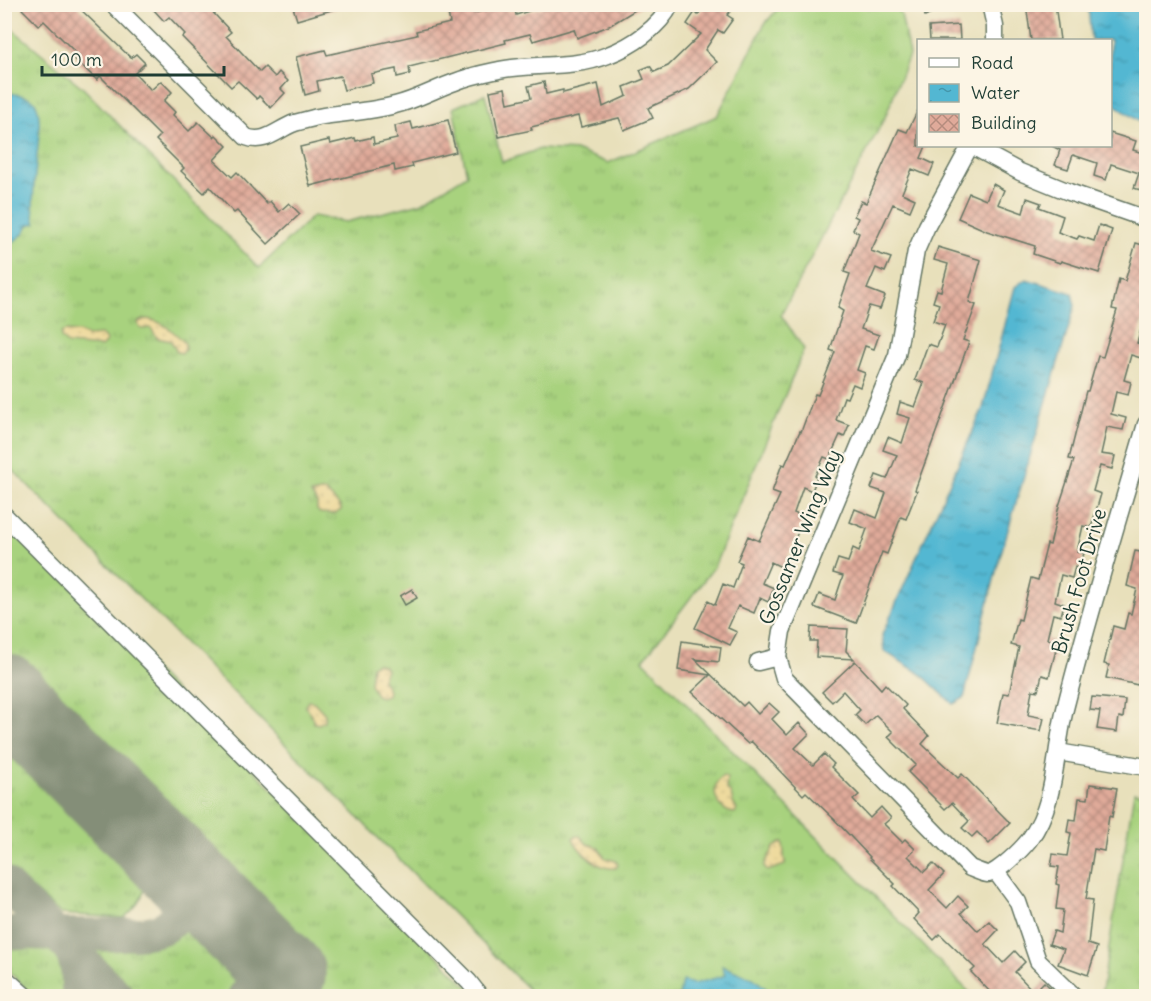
<svg xmlns="http://www.w3.org/2000/svg" width="1151" height="1001" font-family="Delius,sans-serif">
	<style>
		.grass { fill: url(#grass-tufts); stroke: #648859; stroke-width: 1.5 }
		.sand { fill: url(#sand-dots); stroke: #868c69; stroke-width: 1.5 }
		.water { fill: url(#water-ripples); stroke: #397a83; stroke-width: 1.5 }
		.lines { fill: none; stroke-linecap: round; stroke-linejoin: round }
		.taxiway { stroke: #848e78; stroke-width: 33 }
		.runway { stroke: #848e78; stroke-width: 82 }
		.building { fill: url(#building-cross-hatch) }
		.minor-casing { stroke: #657663; stroke-width: 19 }
		.minor { stroke: #fff; stroke-width: 16 }
		.labels { text-anchor: middle; stroke-width: 4.5; stroke-linejoin: round; paint-order: stroke }
		.street-label { font-size: 20px; fill: #1f3d34; stroke: #fcf5e5 }
	</style>
	<defs>
		<pattern id="grass-tufts" width="24" height="20" patternUnits="userSpaceOnUse" patternTransform="scale(1.5)"><rect width="24" height="20" fill="#a8d27e"/><path d="M3 7l-1-3M5 7V3M7 7l1-3M15 17l-1-3M17 17v-4M19 17l1-3" fill="none" stroke="#90b56e"/></pattern>
		<pattern id="sand-dots" width="8" height="8" patternUnits="userSpaceOnUse" patternTransform="scale(1.5)"><rect width="8" height="8" fill="#eeda9e"/><path d="M2 2h.1M6 6h.1" fill="none" stroke="#ccbc89" stroke-width="1.8" stroke-linecap="round"/></pattern>
		<pattern id="water-ripples" width="26" height="14" patternUnits="userSpaceOnUse" patternTransform="scale(1.5)"><rect width="26" height="14" fill="#53b7d2"/><path d="M2 4q2-2 4 0t4 0M15 11q2-2 4 0t4 0" fill="none" stroke="#4496ab"/></pattern>
		<pattern id="building-cross-hatch" width="8" height="8" patternUnits="userSpaceOnUse" patternTransform="scale(1.5)"><rect width="8" height="8" fill="#e0aa9a"/><path d="M0 0l8 8M0 8l8-8" fill="none" stroke="#b58c7e"/></pattern>
	</defs>
	<rect width="100%" height="100%" fill="#fcf5e5"/>
	<filter id="ink" filterUnits="userSpaceOnUse"><feTurbulence type="fractalNoise" baseFrequency=".0167" numOctaves="2"/><feDisplacementMap in="SourceGraphic" scale="12" xChannelSelector="R" yChannelSelector="G"/><feConvolveMatrix kernelMatrix="1 2 1 2 8 2 1 2 1" color-interpolation-filters="sRGB"/></filter>
	<filter id="wash" filterUnits="userSpaceOnUse"><feTurbulence type="fractalNoise" baseFrequency=".008" numOctaves="4" result="noise"/><feDisplacementMap in="SourceGraphic" scale="24" xChannelSelector="R" yChannelSelector="G"/><feGaussianBlur stdDeviation="1.35" result="paint"/><feColorMatrix in="noise" values="0 0 0 0 0 0 0 0 0 0 0 0 0 0 0 0 0 1.4 0 .05"/><feComposite in="paint" operator="in"/></filter>
	<g filter="url(#wash)">
		<rect width="100%" height="100%" fill="#e8e0bb"/>
		<g class="grass">
			<path d="M781,5h112l8,9 8,41 -23,60 -105,200 23,34 -90,218 -71,93 330,336h-438l-530,-534v-439l78,65 176,180 54,-52 33,6 75,-19 46,-28 -14,-67 32,-14 17,68 38,-13 38,2 30,12 109,-47 47,-91z"/>
			<path d="M4,518l473,478h-215l7,-6 5,5 28,-30 -297,-299z"/>
			<path d="M5,723l131,132c15,27 11,43 -12,63l-63,-4 -56,-49z"/>
			<path d="M1134,792l12,2v202h-45z"/>
			<path d="M192,913l52,52c0,15 -7,22 -18,31h-91l-46,-48 1,-2c39,0 82,8 102,-33z"/>
			<path d="M5,946c46,2 60,-3 60,50h-32l-28,-29z"/>
		</g>
		<g class="sand">
			<path d="M145,319c15,0 31,14 40,24v7l-3,3 -5,-1 -6,-11 -14,-3 -6,-10 -9,1 -3,-2 -1,-5z"/>
			<path d="M65,331l14,1 9,4 13,-1 6,6 -6,6 -34,-3 -6,-6v-5z"/>
			<path d="M325,491l16,16v3l-6,4 -15,-1 -3,-3v-7l-6,-9z"/>
			<path d="M376,663l7,2 3,4 -4,10c2,7 8,8 5,16l-6,2 -5,-2 -6,-11 2,-18z"/>
			<path d="M308,701l6,1 11,12 -1,7 -5,3 -5,-1 -3,-9 -6,-8z"/>
			<path d="M723,776l4,2 -1,10 5,6 2,9 4,6 -2,4c-18,-1 -28,-26 -12,-37z"/>
			<path d="M576,836h4l7,8 11,3 7,11 11,3 2,4 -2,3c-15,3 -38,-16 -43,-30z"/>
			<path d="M783,842l2,23 -18,6 -3,-4c1,-6 7,-13 10,-20z"/>
		</g>
		<g class="water">
			<path d="M1088,5h58v116h-8l-27,-19 -1,-62h-19z"/>
			<path d="M4,92c9,2 20,2 28,7 19,13 -7,98 4,124l-8,2 -5,9 -11,9 -8,-2z"/>
			<path d="M1026,279l46,14 3,13 -76,254 -35,138 -11,6 -32,-30 -37,-23 -2,-16 101,-227 32,-121z"/>
			<path d="M722,966l31,12 22,18h-96l3,-15 12,3 29,-8 2,-2z"/>
		</g>
		<g class="lines">
			<g class="taxiway">
				<path d="M4,883l114,113"/>
				<path d="M4,933c30,0 138,7 159,-5 22,-12 23,-36 19,-58"/>
				<path d="M71,949l6,22 1,25"/>
				<path d="M244,996c16,-15 28,-22 18,-45"/>
			</g>
			<path class="runway" d="M4,694l281,280"/>
		</g>
		<g id="blocks">
			<g class="building">
				<path d="M26,4h49l56,54 5,-4 9,9 -10,10 16,17 10,-9 11,11 -8,9 11,11 -2,3 16,16 9,-9 16,15 2,-2 11,11 -13,14 18,17 5,-5 30,32 3,-3 9,11 10,-9 11,11 -32,30 -31,-33 -3,2 -24,-26 -6,6 -23,-22 3,-3 -28,-28 4,-4 -60,-60 -3,4 -22,-21 4,-3 -35,-35 -5,5 -17,-17z"/>
				<path d="M158,4h47l26,28 -5,4 34,36 5,-5 10,10 4,-5 9,9 -7,8 4,4 -14,15 -12,-12 -2,3 -19,-18 -7,6 -49,-50 3,-3 -16,-17 -5,4 -11,-12z"/>
				<path d="M292,4h50v3l-45,13z"/>
				<path d="M551,4h94l-36,22 -32,12 -3,-9 -41,12 -3,-7 -25,6 1,3 -97,24 1,7 -13,3 -1,-8 -25,5 2,9 -29,7 -4,-14 -23,5 2,10 -14,4 -9,-38 29,-7 2,5 90,-20 -1,-4 34,-8 -2,-10 12,-3 1,4 13,-3v2l33,-7 1,5 7,-2 1,6z"/>
				<path d="M705,4h32l-10,11 6,4 -10,14 -5,-3 -13,20 12,12 -28,27 -41,19 5,10 -29,12 -5,-12 -38,9 -3,-11 -47,11 1,3 -33,7 -9,-46 15,-3 3,15 23,-5 -3,-12 16,-4 2,12 17,-4v3l35,-9 5,23 24,-11 -3,-9 20,-8 -4,-9 10,-4 4,6 14,-6 33,-32 -14,-10 8,-12 3,3z"/>
				<path d="M921,4h30l-26,12z"/>
				<path d="M1026,4h29l5,36h-29z"/>
				<path d="M959,25l1,15h-30l-1,-13z"/>
				<path d="M918,110v36h8l-5,12 13,6 -5,12 -17,-7 -10,24 13,6 -5,12 -17,-7 -22,47 20,7 -6,14 -9,-4 -9,21 18,7 -5,13 -11,-3 -8,23 18,6 -5,14 -9,-3 -8,24 8,3 -5,14 -7,-3 -6,14 -3,-1 -8,23 13,5 -5,12 -4,-2 -11,24 -5,-2 -9,19 2,1 -5,14 -9,-4 -9,26 10,4 -15,37 -6,14 -12,-6 -9,21 12,5 -6,14 -8,-4 -6,15 -16,-7 -10,22 9,4 -7,13 -35,-17 13,-27 7,4 8,-21 10,4 9,-25 -5,-2 11,-25 11,5 21,-46 -8,-3 10,-28 3,1 15,-34 1,1 14,-38 3,1 17,-43 -5,-2 13,-39 -5,-3 12,-34 -6,-2 15,-39 -6,-3 5,-12 -4,-2 7,-15 5,2 33,-74 8,3z"/>
				<path d="M448,120l8,32 -44,11 1,4 -18,4 -1,-6 -84,21 -10,-39 29,-7 1,4 25,-6 1,3 17,-4 1,7 23,-5 -2,-13 16,-4 2,7z"/>
				<path d="M1110,133l26,8 -3,9 13,4v38l-12,-4 5,-15 -28,-9 -5,16 -12,-4 3,-13 -24,-8 -5,14 -13,-4 5,-15 -8,-4h58z"/>
				<path d="M993,184l11,6 -6,14 25,9 4,-15 14,5 -2,4 24,9 -5,16 19,7 2,-3 15,5 5,-16 13,5 -13,43 -38,-12 -1,2 -27,-9 2,-8 -48,-15 -29,-13 11,-25 17,7z"/>
				<path d="M1136,243l10,3v48l-2,9h2v9l-9,31 8,3 -4,12 -10,-3 -7,25 7,2 -3,13 -12,-3 -5,22 15,4 -3,12 -16,-3 -6,27 14,2 -3,13 -12,-3 -7,25 8,3 -10,34 -8,-2 -6,26 7,1 -4,15 -5,-1 -3,11 -11,-3 -6,26 9,3 -3,12 -8,-2 -6,25 11,3 -9,35 -7,-2 -4,16 -6,-1 -4,25 16,3 -3,13 -44,-8 6,-30 6,1 10,-47 -8,-2 7,-26 3,1 10,-42 7,2 9,-36 3,1 9,-39 15,-46 -5,-1 17,-68h2l10,-35 5,1 14,-47 -5,-1 7,-30 6,2z"/>
				<path d="M938,247l43,13 -12,42 7,3 -13,35 6,2 -54,148 2,1 -11,28 -5,-2 -14,37 -5,-2 -26,71 -42,-16 5,-13 16,6 8,-24 -10,-3 5,-14 10,3 5,-14 6,3 8,-22 -17,-7 5,-13 22,9 9,-25 -15,-5 5,-13 11,4 10,-24 -14,-5 5,-13 14,6 8,-25 -13,-4 3,-12 15,5 9,-24 -9,-3 13,-36 9,3 8,-22 -12,-4 6,-17 -6,-2 4,-12 4,1 7,-27 -14,-4z"/>
				<path d="M1135,551l11,2v95l-8,37 -32,-7 3,-13 -5,-1 9,-38 11,3 4,-16 3,1 6,-25 -10,-3z"/>
				<path d="M412,589l5,9 -12,7 -5,-9z"/>
				<path d="M811,627l37,2 -2,22 8,8 -38,-2 1,-16h-7z"/>
				<path d="M682,641l39,6 -2,15 -24,-3 48,47 4,-4 11,12 11,-11 10,9 -7,7 15,16 12,-12 10,11 -14,14 18,17 11,-11 10,10 -3,3 28,28 -6,5 17,18 11,-11 10,11 -7,6 18,18 3,-3 10,10 -7,7 16,16 9,-9 11,11 -15,16 18,18 11,-12 10,10 -7,7 17,18 11,-10 9,9 -13,14 18,19 12,-12 10,11 -10,10 19,20 10,-10 15,14h-65l-23,-24 4,-4 -35,-34 -6,6 -20,-21 5,-6 -26,-27 2,-2 -26,-26 1,-1 -36,-38 -28,-27 -3,3 -52,-54 -3,3 -56,-52 18,-17 -32,-5z"/>
				<path d="M855,661l26,28 4,-5 21,21 -3,4 26,27 -7,8 36,34 4,-4 48,49 -21,21 -12,-12 -5,5 -10,-9 7,-7 -17,-18 -7,6 -37,-37 8,-7 -28,-28 5,-5 -17,-17 -11,10 -10,-10 5,-5 -17,-19 -11,11 -10,-10z"/>
				<path d="M1092,697l33,3 -2,18 -4,-1 -2,15 -20,-3 3,-18 -10,-1z"/>
				<path d="M1090,784l27,4 -5,29 -3,-1 -5,35 -10,-2 -8,50 7,1 -5,44 9,3 -9,28 -30,-11 6,-15 -15,-5 5,-13 6,2 3,-23 -7,-1 3,-24 -3,-1 3,-17 -8,-1 2,-12 14,2 4,-23 -4,-1 2,-13 7,1 3,-22 9,1z"/>
			</g>
		</g>
	</g>
	<g filter="url(#ink)">
		<use href="#blocks" fill-opacity="0" stroke="#657663" stroke-width="1.5"/>
		<g class="lines">
			<g class="minor-casing">
				<g id="minor">
					<path d="M113,4l133,133c18,7 30,-6 46,-13 8,-3 18,-5 26,-7 26,-5 52,-5 77,-12 21,-5 40,-16 60,-23 14,-6 30,-9 44,-12 36,-7 75,-1 109,-15 24,-9 51,-27 63,-51"/>
					<path d="M990,4l5,22v14"/>
					<path d="M970,146l-43,80 -11,25 -19,104 -115,276 -4,26 6,21 186,190c5,2 12,5 17,6 10,0 35,-25 42,-34 29,-38 25,-91 37,-135 24,-95 53,-188 80,-281"/>
					<path d="M972,146l48,26 49,20 77,27"/>
					<path d="M4,515l465,467 11,14"/>
					<path d="M758,662l20,-5"/>
					<path d="M1058,752l88,15"/>
					<path d="M996,872l22,30 20,59 36,35"/>
					<path d="M4,977l21,19"/>
				</g>
			</g>
			<use href="#minor" class="minor"/>
		</g>
	</g>
	<g class="labels">
		<g class="street-label">
			<text transform="translate(800 537) rotate(-68)" y="7">Gossamer Wing Way</text>
			<text transform="translate(1079 581) rotate(-74)" y="7">Brush Foot Drive</text>
		</g>
	</g>
	<rect width="1151" height="1001" fill="none" stroke="#fcf5e5" stroke-width="24"/>
	<rect x="917" y="39" width="195" height="108" fill="#fcf5e5" stroke="#a4ab9e" stroke-width="1.5"/>
	<rect x="929" y="58" width="30" height="9" fill="#ffffff" stroke="#a4ab9e" stroke-width="1.5"/>
	<text x="971" y="69" font-size="18" fill="#1f3d34">Road</text>
	<rect x="929" y="84" width="30" height="18" fill="url(#water-ripples)" stroke="#a4ab9e" stroke-width="1.5"/>
	<text x="971" y="99" font-size="18" fill="#1f3d34">Water</text>
	<rect x="929" y="114" width="30" height="18" fill="url(#building-cross-hatch)" stroke="#a4ab9e" stroke-width="1.5"/>
	<text x="971" y="129" font-size="18" fill="#1f3d34">Building</text>
	<path d="M42 66v9h182v-9" fill="none" stroke="#1f3d34" stroke-width="3"/>
	<text x="51" y="66" font-size="18" fill="#1f3d34" stroke="#fcf5e5" stroke-width="4.5" paint-order="stroke">100 m</text>
</svg>
